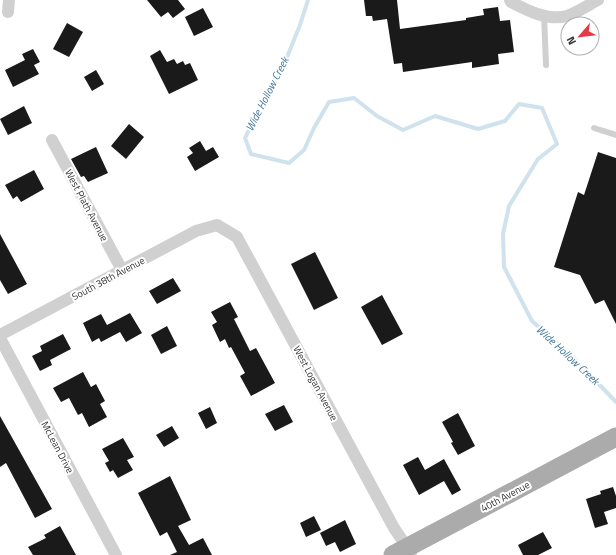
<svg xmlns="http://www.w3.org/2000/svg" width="616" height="555" font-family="'Titillium Web',sans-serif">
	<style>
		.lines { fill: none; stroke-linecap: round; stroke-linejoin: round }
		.stream { stroke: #cfe2ee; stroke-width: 4 }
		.building { fill: #1a1a1a }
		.service { stroke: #d0d0d0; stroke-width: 6 }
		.minor { stroke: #d0d0d0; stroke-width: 12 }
		.primary { stroke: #ababab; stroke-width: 19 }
		.labels { text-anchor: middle; stroke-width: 4; stroke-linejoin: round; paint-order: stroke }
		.street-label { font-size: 10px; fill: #333; stroke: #fff }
		.water-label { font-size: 11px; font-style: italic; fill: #3f7597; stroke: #fff }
	</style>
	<rect width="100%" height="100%" fill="#fff"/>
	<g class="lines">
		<path class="stream" d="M308,0l-8,25 -19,47 -18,28 -18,38 6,16 38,9 15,-13 10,-22 15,-26 25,-4 23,18 26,14 32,-14 43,13 27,-8 14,-17 23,4 15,36 -19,15 -29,47 -6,28 1,33 28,54 40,35 44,46"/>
	</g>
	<g class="building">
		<path d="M147,0h31l7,9 -12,9 -5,-6 -7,5z"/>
		<path d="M364,0h33l3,29 66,-9v-2l18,-3 -1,-6 15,-2 2,14 10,-1 4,32 -16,2 1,10 -27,4v-6l-69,10 -1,-9 -8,1 -7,-45 -14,2 -1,-5h-6z"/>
		<path d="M203,8l10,19 -19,9 -9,-19z"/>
		<path d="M67,23l16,9 -14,25 -16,-8z"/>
		<path d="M33,49l7,13 -6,3 5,9 -26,13 -8,-17 20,-10 -3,-6z"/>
		<path d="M160,50l7,12 7,-3 3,5 6,-3 2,4 5,-2 8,17 -29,14 -19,-38z"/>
		<path d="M96,70l8,14 -12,7 -8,-14z"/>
		<path d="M24,106l8,17 -24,12 -8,-16z"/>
		<path d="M129,124l15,13 -18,22 -15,-13z"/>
		<path d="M200,141l6,10 7,-4 6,10 -24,14 -8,-14 6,-4 -4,-5z"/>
		<path d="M96,147l12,26 -20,9 -4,-6 -3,1 -10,-18z"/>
		<path d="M598,152l18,6v166l-12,-24 -9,4 -15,-29 -26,-8 24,-75 6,3z"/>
		<path d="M34,170l10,19 -23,13 -4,-6 -4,3 -8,-14z"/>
		<path d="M0,234l27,50 -19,10 -8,-14z"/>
		<path d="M315,252l23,46 -24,12 -23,-46z"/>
		<path d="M173,278l8,13 -24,13 -8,-13z"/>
		<path d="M382,295l21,39 -21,11 -21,-38z"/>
		<path d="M230,302l8,15 -4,2 16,32 6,-3 19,35 -24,13 -11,-20 5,-3 -14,-26 -2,1 -4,-9 -5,3 -8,-17 5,-3 -6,-10z"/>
		<path d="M130,313l12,20 -16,9 -6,-10 -19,10 -2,-4 -7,4 -9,-19 18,-9 6,11z"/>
		<path d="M167,326l10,20 -16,8 -10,-19z"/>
		<path d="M63,334l8,15 -21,11 2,5 -12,6 -8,-15 10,-5 -2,-5z"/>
		<path d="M83,372l8,15 5,-3 9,17 -5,3 7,13 -18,10 -7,-14 -4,2 -9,-17 -8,4 -8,-14z"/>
		<path d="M284,405l9,17 -18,9 -10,-17z"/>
		<path d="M210,407l7,16 -11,6 -8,-16z"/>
		<path d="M458,413l17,33 -17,9 -7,-12 2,-1 -11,-20z"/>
		<path d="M0,416l52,93 -17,9 -29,-55 -6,4z"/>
		<path d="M172,426l7,12 -15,9 -8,-12z"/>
		<path d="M123,438l11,19 -7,3 6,10 -15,8 -5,-8 -3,2 -5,-9 4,-2 -7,-12z"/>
		<path d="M418,457l7,13 19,-11 17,31 -9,5 -8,-14 -25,14 -16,-30z"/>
		<path d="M170,476l21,44 -13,6 11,19 14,-7 9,17h-42l7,-3 -10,-20 -7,4 -22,-43z"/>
		<path d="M613,487l3,9v12l-12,4 4,12 -13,4 -9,-29 15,-5 -1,-3z"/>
		<path d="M314,516l7,14 -15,7 -6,-14z"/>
		<path d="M345,520l11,24 -16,8 -5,-10 -9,4 -6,-13z"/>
		<path d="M60,526l16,29h-43l-5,-8 18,-9 -2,-3z"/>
		<path d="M543,532l9,16 -14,7h-15l-5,-10z"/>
	</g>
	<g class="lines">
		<g class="service">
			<path d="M544,15l2,50"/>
			<path d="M594,128l22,7"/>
		</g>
		<g class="minor">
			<path d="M510,0l1,2c17,9 37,19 56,14 11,-4 21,-11 31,-16"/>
			<path d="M8,12l1,-12"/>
			<path d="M52,140l70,130"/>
			<path d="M0,335l196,-104 21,-6 20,12 157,291 17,25"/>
			<path d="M0,338l116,217"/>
		</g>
		<path class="primary" d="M393,555l223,-118"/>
	</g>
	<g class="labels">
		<g class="street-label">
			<text transform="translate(87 205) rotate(62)" y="4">West Plath Avenue</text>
			<text transform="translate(108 278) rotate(-28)" y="4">South 38th Avenue</text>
			<text transform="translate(316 383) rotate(62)" y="4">West Logan Avenue</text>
			<text transform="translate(58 447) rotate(62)" y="4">McLean Drive</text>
			<text transform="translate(505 496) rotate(-28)" y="4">40th Avenue</text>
		</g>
		<g class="water-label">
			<text transform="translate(267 94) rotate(-63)" y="4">Wide Hollow Creek</text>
			<text transform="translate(568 355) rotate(43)" y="4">Wide Hollow Creek</text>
		</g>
	</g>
	<g transform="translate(580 36) rotate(242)"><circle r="19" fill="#ffffff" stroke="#adadad"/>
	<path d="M0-3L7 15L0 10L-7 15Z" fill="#e63946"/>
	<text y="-6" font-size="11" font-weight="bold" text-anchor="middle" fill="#333333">N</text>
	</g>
</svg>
